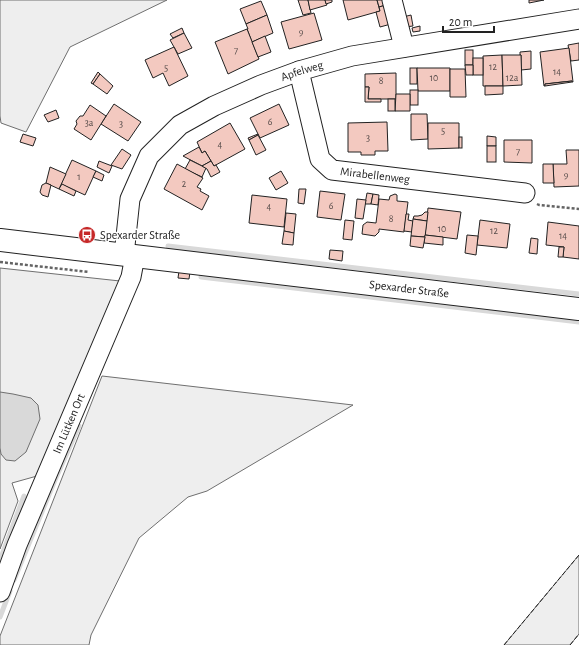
<svg xmlns="http://www.w3.org/2000/svg" width="579" height="645" font-family="'Alegreya Sans',sans-serif">
	<style>
		.green { fill: #eee; stroke: #6f6f6f }
		.water { fill: #d9d9d9; stroke: #6f6f6f }
		.lines { fill: none; stroke-linecap: round; stroke-linejoin: round }
		.stream { stroke: #d9d9d9; stroke-width: 5 }
		.building { fill: #f3c9c0; stroke: #222 }
		.minor-casing { stroke: #222; stroke-width: 21 }
		.major-casing { stroke: #222; stroke-width: 24 }
		.path { stroke: #646464; stroke-width: 2.5; stroke-dasharray: 3 2; stroke-linecap: butt }
		.minor { stroke: #fff; stroke-width: 19 }
		.major { stroke: #fff; stroke-width: 22 }
		.fence { stroke: #222; stroke-width: 1; stroke-dasharray: 5 2; stroke-linecap: butt }
		.labels { text-anchor: middle; stroke-width: 3; stroke-linejoin: round; paint-order: stroke }
		.number-label { font-size: 10px; fill: #564c4a }
		.street-label { font-size: 12px; fill: #222; stroke: #fff }
		.poi-label { font-size: 12px; fill: #222; stroke: #fff; text-anchor: start }
	</style>
	<rect width="100%" height="100%" fill="#fff"/>
	<g class="green">
		<path d="M0,0h167l-97,47 -44,85 -25,-9 -1,-7z"/>
		<path d="M0,268l120,13 -83,195 -25,7 6,18 -18,48z"/>
		<path d="M102,376l251,29 -146,86 -19,6 -49,41 -48,97 -2,10h-89v-9z"/>
		<path d="M579,555v79l-9,11h-66z"/>
	</g>
	<path class="water" d="M0,392l13,2 18,4 7,7 2,14 -14,33 -11,9 -9,-1 -5,-6 -1,-6z"/>
	<g class="lines">
		<g class="stream">
			<path d="M168,246l411,48"/>
			<path d="M201,277l378,45"/>
			<path d="M0,560l24,-64"/>
			<path d="M14,580l41,-100 24,-54"/>
			<path d="M0,617l10,-26"/>
		</g>
	</g>
	<g class="building">
		<path d="M298,0h10l3,13 -8,2z"/>
		<path d="M308,0h17l2,5 -17,5z"/>
		<path d="M325,0h7v2l-6,2z"/>
		<path d="M343,0h34l3,11 -32,9z"/>
		<path d="M377,0h8l1,5 -7,2z"/>
		<path d="M529,0h15l-15,3z"/>
		<path d="M261,1l6,14 -21,9 -6,-15z"/>
		<path d="M386,5l5,19 -11,3 -4,-15 4,-1 -1,-4z"/>
		<path d="M314,13l8,27 -33,9 -8,-27z"/>
		<path d="M267,15l6,18 -21,9 -5,-13h1l-2,-5z"/>
		<path d="M411,15l2,11 -8,1 -2,-10z"/>
		<path d="M420,26v5l-7,1 -1,-4z"/>
		<path d="M182,28l2,5 -11,5 -3,-4z"/>
		<path d="M247,29l12,30 -31,15 -13,-32z"/>
		<path d="M184,33l8,15 -14,6 -8,-14z"/>
		<path d="M265,36l6,16 -13,5 -6,-15z"/>
		<path d="M579,43v17l-8,1 -3,-16z"/>
		<path d="M174,47l14,29 -19,10 -6,-13 -10,5 -8,-18z"/>
		<path d="M569,48l4,34h-1v-1l-10,1 -17,2v2h-1l-4,-34z"/>
		<rect x="465" y="50" width="8" height="15"/>
		<path d="M531,51v18l-10,1v-15h-1v-3z"/>
		<path d="M502,55l1,31h-20v-30z"/>
		<path d="M502,55h19l1,30 -19,1z"/>
		<rect x="473" y="58" width="10" height="17"/>
		<path d="M465,65h8v10h-7z"/>
		<rect x="410" y="68" width="7" height="16"/>
		<path d="M417,68h33v23h-32z"/>
		<path d="M450,69h15l1,28h-16z"/>
		<path d="M98,72l2,2 -7,10 -2,-1z"/>
		<path d="M396,73v26h-28l1,-12h-4v-13z"/>
		<path d="M100,74l13,12 -6,8 -14,-10z"/>
		<path d="M572,81v1l-27,4v-2z"/>
		<path d="M485,86h18v8l-18,1z"/>
		<path d="M365,87h4l-1,12h13v3h-16z"/>
		<rect x="410" y="90" width="8" height="15"/>
		<path d="M396,94h14v17h-15z"/>
		<rect x="388" y="99" width="7" height="12"/>
		<path d="M114,104l27,18 -13,19 -27,-17z"/>
		<path d="M279,104l10,21 -29,13 -10,-20z"/>
		<path d="M90,105l16,11 -15,24 -17,-11 3,-5 -1,-3 4,-5h3z"/>
		<path d="M56,110l3,8 -11,4 -4,-7z"/>
		<path d="M411,114h16l1,25 -17,1z"/>
		<path d="M387,122l1,29h-13v4h-14v-3h-13v-29z"/>
		<path d="M230,123l15,26 -31,17 -9,-15 -3,2 -5,-11z"/>
		<path d="M428,123h31v25l-31,1z"/>
		<path d="M23,134l13,4 -3,8 -13,-4z"/>
		<path d="M258,134v1l-9,5 -1,-2z"/>
		<path d="M258,135l8,15 -10,5 -7,-15z"/>
		<path d="M487,136l9,1v9h-9z"/>
		<rect x="459" y="137" width="3" height="11"/>
		<path d="M504,140h28v23l-28,-1z"/>
		<rect x="487" y="146" width="9" height="16"/>
		<path d="M199,147l3,6 3,-2 6,10 -9,5 -19,-10z"/>
		<path d="M122,149l9,6 -9,14 -11,-4z"/>
		<path d="M566,150h13v36l-25,1 -1,-23h14z"/>
		<path d="M72,160l24,11 -11,24 -24,-11z"/>
		<path d="M190,160l16,8 -4,9 -17,-8z"/>
		<path d="M99,161l13,5 -3,7 -12,-6z"/>
		<path d="M211,161l3,5 2,-1 4,7 -9,5 -4,-8 -5,-3z"/>
		<path d="M177,164l26,14 -6,9 4,2 -1,2 9,5 -7,14 -38,-21z"/>
		<path d="M543,164h10l1,19h-11z"/>
		<path d="M50,167l16,7 -7,15 -13,-6z"/>
		<path d="M96,171l8,4 -2,6 -9,-4z"/>
		<path d="M281,171l7,12 -12,7 -7,-12z"/>
		<path d="M46,183l5,2 -3,12 -6,-2 -2,-3 2,-7z"/>
		<path d="M62,184l14,7 -2,5 -15,-7z"/>
		<path d="M299,189h7l-2,15 -6,-1z"/>
		<path d="M320,191l25,3 -4,26 -24,-3z"/>
		<path d="M367,193l6,1 -2,10h-6z"/>
		<path d="M373,194l6,1 -1,10 -7,-1z"/>
		<path d="M395,194l2,1v6l11,1 -4,30 -25,-3v3l-4,4 -13,-2 1,-9 4,-3 9,1 3,-24 10,1 1,-4z"/>
		<path d="M252,195l35,4 -3,28 -35,-4z"/>
		<path d="M357,199l9,1 -3,19 -8,-1z"/>
		<path d="M428,208l33,4 -4,27 -32,-4z"/>
		<path d="M425,212h3l-1,9 -14,-2 1,-3h4l4,-1z"/>
		<path d="M286,213l10,1 -2,19 -10,-2z"/>
		<path d="M406,214h3l-1,6 5,1 -1,11 -8,-1z"/>
		<path d="M413,219l14,2 -2,16 -14,-1z"/>
		<path d="M345,220l9,1 -2,19 -9,-1z"/>
		<path d="M480,220l30,4 -3,24 -30,-3z"/>
		<path d="M548,222l31,4v33l-16,-2 1,-10 -18,-2z"/>
		<path d="M284,231l10,2 -1,12 -11,-1z"/>
		<path d="M425,235l18,2v8l-19,-2z"/>
		<path d="M467,235l11,1 -2,19 -11,-2z"/>
		<path d="M411,236l14,1 -2,11 -13,-2z"/>
		<path d="M531,238l7,1 -1,15 -8,-1z"/>
		<path d="M559,247h5l-1,10h-5z"/>
		<path d="M330,250l13,1 -1,10 -13,-2z"/>
		<path d="M179,271l11,1 -1,7 -11,-1z"/>
	</g>
	<g class="lines">
		<g class="minor-casing">
			<g id="minor">
				<path d="M392,0l12,47"/>
				<path id="s1" d="M299,71l21,88 12,11 193,23"/>
				<path id="s2" d="M124,255l6,-56 19,-43 31,-31 34,-19 47,-21 38,-14 53,-15 227,-37"/>
				<path id="s3" d="M0,592l17,-47 114,-268 4,-21"/>
			</g>
		</g>
		<g class="major-casing">
			<g id="major">
				<path id="s4" d="M0,240l579,69"/>
			</g>
		</g>
		<g class="path">
			<path d="M537,204l2,1 40,4"/>
			<path d="M0,262l89,10"/>
		</g>
		<use href="#minor" class="minor"/>
		<use href="#major" class="major"/>
		<g class="fence">
			<path d="M504,645l75,-90"/>
			<path d="M570,645l9,-11"/>
		</g>
	</g>
	<defs>
		<g id="bus-disc" transform="scale(0.9)"><circle r="9.5" fill="#c62828" stroke="#fff"/><path d="M-5-6H5V4H4V6H2V4H-2V6H-4V4H-5ZM-3.5-4V0h7V-4ZM-3.5 1.2v1.5H-2V1.2ZM2 1.2v1.5H3.5V1.2Z" fill="#fff"/></g>
	</defs>
	<g fill-rule="evenodd">
		<use href="#bus-disc" x="87" y="235"/>
	</g>
	<g class="labels">
		<g class="number-label">
			<text x="301" y="35">9</text>
			<text x="236" y="54">7</text>
			<text x="493" y="70">12</text>
			<text x="166" y="71">5</text>
			<text x="557" y="75">14</text>
			<text x="434" y="81">10</text>
			<text x="512" y="81">12a</text>
			<text x="381" y="84">8</text>
			<text x="270" y="125">6</text>
			<text x="89" y="126">3a</text>
			<text x="121" y="127">3</text>
			<text x="443" y="134">5</text>
			<text x="368" y="141">3</text>
			<text x="220" y="148">4</text>
			<text x="518" y="155">7</text>
			<text x="566" y="178">9</text>
			<text x="79" y="180">1</text>
			<text x="184" y="187">2</text>
			<text x="331" y="209">6</text>
			<text x="269" y="210">4</text>
			<text x="391" y="222">8</text>
			<text x="442" y="232">10</text>
			<text x="494" y="234">12</text>
			<text x="563" y="239">14</text>
		</g>
		<g class="street-label">
			<text dy="4" stroke="none"><textPath href="#s2" startOffset="281">Apfelweg</textPath></text>
			<text dy="4" stroke="none"><textPath href="#s1" startOffset="150">Mirabellenweg</textPath></text>
			<text dy="4" stroke="none"><textPath href="#s4" startOffset="412">Spexarder Straße</textPath></text>
			<text dy="4" stroke="none"><textPath href="#s3" startOffset="182">Im Lütken Ort</textPath></text>
		</g>
		<g class="poi-label">
			<text x="100" y="239">Spexarder Straße</text>
		</g>
	</g>
	<path d="M443 26v6h51v-6" fill="none" stroke="#222222" stroke-width="2"/>
	<text x="449" y="26" font-size="12" fill="#222222" stroke="#ffffff" stroke-width="3" paint-order="stroke">20 m</text>
</svg>
